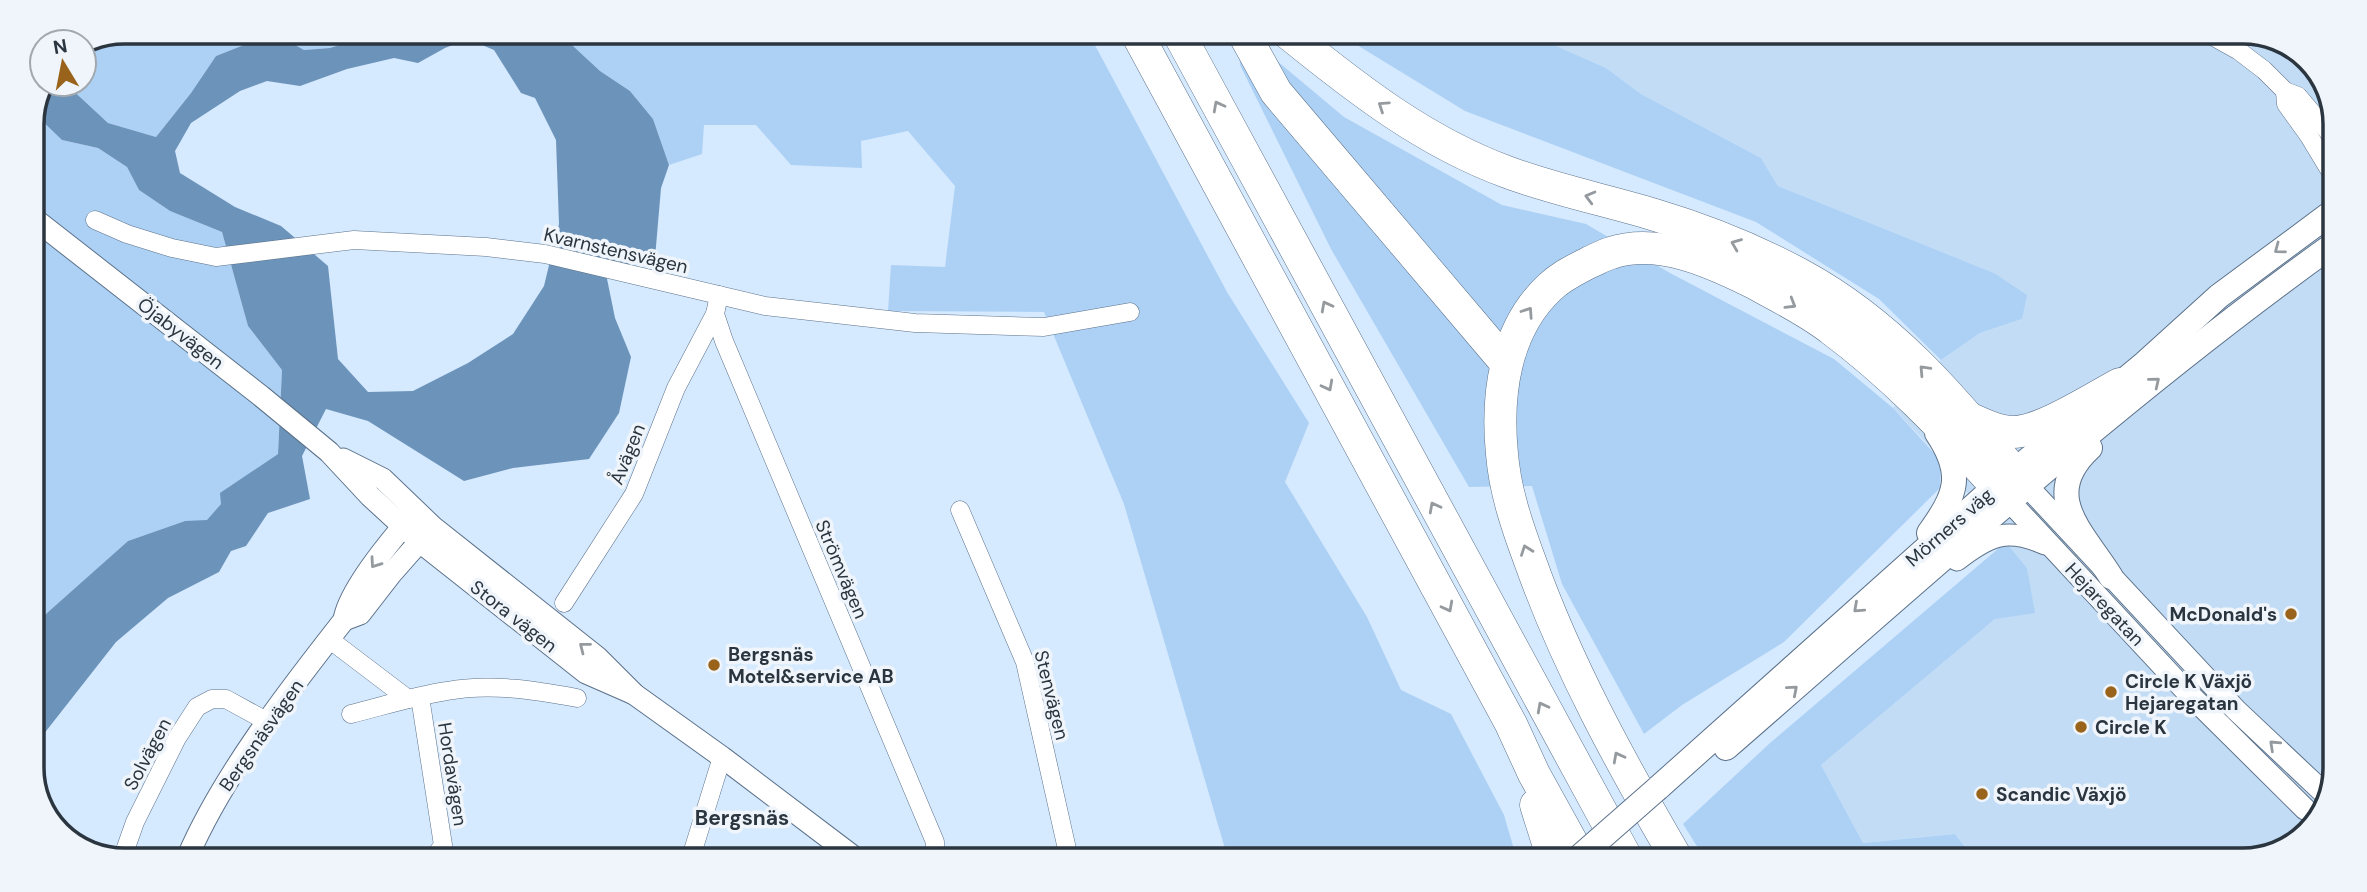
<svg xmlns="http://www.w3.org/2000/svg" width="2367" height="892" font-family="'DM Sans',sans-serif">
	<style>
		.built { fill: #c3dcf5 }
		.green { fill: #add1f5 }
		.water { fill: #6c93ba; fill-rule: evenodd }
		.lines { fill: none; stroke-linecap: round; stroke-linejoin: round }
		.minor-casing { stroke: #5c728a; stroke-width: 19 }
		.tertiary-casing { stroke: #5c728a; stroke-width: 23 }
		.secondary-casing { stroke: #5c728a; stroke-width: 26 }
		.motorway-casing { stroke: #5c728a; stroke-width: 33 }
		.minor { stroke: #fff; stroke-width: 18 }
		.tertiary { stroke: #fff; stroke-width: 21 }
		.secondary { stroke: #fff; stroke-width: 24 }
		.motorway { stroke: #fff; stroke-width: 32 }
		.secondary-bridge-casing { stroke: #5c728a; stroke-width: 26; stroke-linecap: butt }
		.secondary-bridge { stroke: #fff; stroke-width: 24 }
		.oneway { stroke: #959a9f }
		.poi-dot { fill: #99631b; stroke: #eff5fa; stroke-width: 2.5 }
		.labels { text-anchor: middle; stroke-width: 7; stroke-linejoin: round; paint-order: stroke }
		.street-label { font-size: 19px; fill: #2b353f; stroke: #eff5fa }
		.poi-label { font-size: 19px; font-weight: bold; fill: #2b353f; stroke: #eff5fa; text-anchor: start }
		.neighbourhood-label { font-size: 21px; font-weight: bold; fill: #2b353f; stroke: #eff5fa }
		.rim { fill: none; stroke: #2b353f; stroke-width: 3.5 }
	</style>
	<rect width="100%" height="100%" fill="#d5e9ff"/>
	<path class="built" d="M1517,35l756,2 43,30 19,51 -5,680 -35,47 -52,15h-268l-20,-26 -92,9 -42,-78 174,-146 32,-51 -93,-117 -41,-43 48,-48 39,-27 42,-14 -28,-46 -216,-87 -17,-28 -120,-64 -35,-26 -52,-23z"/>
	<g class="green">
		<path d="M123,32l5,3 38,2 21,-5h193l-50,16 -26,2 -30,-17 -58,23 -25,37 -35,44 -48,-14 -42,-39h18v-36z"/>
		<path d="M559,33l530,1 138,258 82,131 -24,59 82,135 34,73 50,24 53,101 9,31 -13,13 -260,-1 -14,-6 -102,-348 -80,-192 -156,-1 3,-46 54,2 10,-81 -47,-55 -47,10 1,27 -71,-3 -35,-40h-52l-2,29 -33,11 -16,-46 -23,-28 -30,-20z"/>
		<path d="M1238,34h7l99,83 158,88 84,19 84,49 164,86 59,49 48,53 -1,27 -156,154 -102,63 -38,29 -82,-150 -30,-98 -63,1 -138,-238 -91,-184z"/>
		<path d="M1339,34l178,1 37,10 52,23 35,26 120,64 17,28 216,87 33,22 -5,24 -42,14 -39,27 -62,-61 -123,-77 -291,-111z"/>
		<path d="M34,113l28,27 36,8 29,19 12,23 31,21 52,21 26,94 34,44 -4,84 -57,39v11l-14,17h-22l-57,20 -81,72 -15,17v-511z"/>
		<path d="M2006,542l21,26 8,45 -40,6 -174,146 42,78 92,-9 20,26 -270,-1 -22,-35 87,-81z"/>
	</g>
	<g class="water">
		<path d="M123,32h64l-21,5 -38,-2z"/>
		<path d="M380,32l179,1 41,38 30,20 23,28 16,46 -8,23 -6,70 -50,11 10,49 16,39 -12,56 -30,46 -76,9 -49,13 -96,-60 -42,-12 -24,47 8,43 -42,14 -22,33 -15,5 -12,21 -51,26 -52,44 -84,107v-119l15,-17 81,-72 57,-20 22,-1 14,-16 -1,-11 58,-39 4,-84 -34,-44 -26,-94 -52,-21 -31,-21 -12,-23 -29,-19 -36,-8 -28,-27 13,-29h19l42,39 48,14 35,-44 25,-37 58,-23 30,17 26,-2zM468,39l26,11 27,43 14,5 21,42 3,84 -15,62 -31,48 -45,29 -55,28 -45,1 -30,-33 -10,-93 -47,-40 -46,-19 -55,-34 -5,-22 16,-28 49,-32 27,-10 33,5 47,-17 47,-11 24,5 27,-15z"/>
	</g>
	<g class="lines">
		<g class="minor-casing">
			<g id="minor">
				<path d="M2212,36l27,15 25,19 21,21 13,5 37,44"/>
				<path d="M2285,91l1,13 23,32 26,43"/>
				<path d="M95,220l32,14 45,14 44,9 138,-17 132,7 59,7 220,52 150,17 129,4 86,-15"/>
				<path d="M719,295l-4,19 9,27 211,501v15"/>
				<path d="M960,510l65,152 44,196"/>
				<path d="M564,603l70,-109 42,-106 39,-74"/>
				<path d="M329,639l79,60"/>
				<path d="M420,697l23,148 -8,11"/>
				<path d="M351,714c32,-8 63,-18 96,-23 43,-8 87,-1 130,7"/>
				<path d="M123,856l12,-34 42,-84 20,-31 15,-8h14l42,23"/>
				<path d="M691,857l31,-100"/>
			</g>
		</g>
		<g class="tertiary-casing">
			<g id="tertiary">
				<path d="M32,217l229,179 68,56 41,44 50,46 166,131 48,21"/>
				<path d="M343,459l40,20 50,48 164,130 37,37 88,63 132,100"/>
				<path d="M2016,474l220,236 87,82"/>
				<path d="M1999,490l185,199 121,120"/>
				<path d="M1957,560c32,-25 50,-33 88,-16"/>
				<path d="M344,620l16,-6 31,-40 37,-42"/>
				<path d="M188,856c35,-81 101,-166 156,-236 4,-28 47,-80 67,-103"/>
			</g>
		</g>
		<g class="secondary-casing">
			<g id="secondary">
				<path d="M2090,448c-52,48 -6,85 21,129"/>
				<path d="M1929,533c27,-38 36,-58 8,-100"/>
				<path d="M1726,748c199,-173 394,-351 608,-504"/>
				<path d="M1658,788l338,-302 149,-123 74,-67 116,-86"/>
			</g>
		</g>
		<g class="motorway-casing">
			<g id="motorway">
				<path d="M1137,34l374,690 23,50 47,85"/>
				<path d="M1179,34l448,825"/>
				<path d="M1244,34l32,58 230,271"/>
				<path d="M1289,34c68,55 136,108 218,138 48,18 99,28 148,43 50,15 100,35 146,60 87,47 151,121 212,196"/>
				<path d="M1971,419c13,6 27,13 41,13 28,1 83,-35 108,-48"/>
				<path d="M1536,805l17,54"/>
				<path d="M1677,859c-56,-96 -110,-194 -147,-298 -13,-35 -25,-70 -28,-107 -6,-60 3,-125 48,-167 13,-12 25,-17 40,-25 7,-3 14,-7 21,-9 48,-16 103,10 145,31 25,14 52,27 75,45 61,45 114,101 165,157"/>
			</g>
		</g>
		<use href="#minor" class="minor"/>
		<use href="#tertiary" class="tertiary"/>
		<use href="#secondary" class="secondary"/>
		<use href="#motorway" class="motorway"/>
		<g class="secondary-bridge-casing">
			<path id="secondary-bridge" d="M1577,859l81,-71"/>
		</g>
		<use href="#secondary-bridge" class="secondary-bridge"/>
	</g>
	<defs><path id="oneway-chevron" d="M-2-3.5L2.5 0L-2 3.5" fill="none" stroke-width="1.6" stroke-linecap="round" stroke-linejoin="round" transform="scale(1.75)"/></defs>
	<g class="oneway">
		<use href="#oneway-chevron" transform="translate(1218 106) rotate(-118)"/>
		<use href="#oneway-chevron" transform="translate(1383 106) rotate(-146)"/>
		<use href="#oneway-chevron" transform="translate(1590 197) rotate(-165)"/>
		<use href="#oneway-chevron" transform="translate(1736 244) rotate(-158)"/>
		<use href="#oneway-chevron" transform="translate(2279 249) rotate(143)"/>
		<use href="#oneway-chevron" transform="translate(1791 304) rotate(31)"/>
		<use href="#oneway-chevron" transform="translate(1326 306) rotate(-118)"/>
		<use href="#oneway-chevron" transform="translate(1528 312) rotate(-56)"/>
		<use href="#oneway-chevron" transform="translate(1924 370) rotate(-133)"/>
		<use href="#oneway-chevron" transform="translate(2155 382) rotate(-39)"/>
		<use href="#oneway-chevron" transform="translate(1328 386) rotate(62)"/>
		<use href="#oneway-chevron" transform="translate(1434 507) rotate(-118)"/>
		<use href="#oneway-chevron" transform="translate(1526 550) rotate(-110)"/>
		<use href="#oneway-chevron" transform="translate(375 563) rotate(125)"/>
		<use href="#oneway-chevron" transform="translate(1448 607) rotate(62)"/>
		<use href="#oneway-chevron" transform="translate(1858 608) rotate(138)"/>
		<use href="#oneway-chevron" transform="translate(584 647) rotate(-142)"/>
		<use href="#oneway-chevron" transform="translate(1793 690) rotate(-41)"/>
		<use href="#oneway-chevron" transform="translate(1542 707) rotate(-118)"/>
		<use href="#oneway-chevron" transform="translate(2274 745) rotate(-137)"/>
		<use href="#oneway-chevron" transform="translate(1618 757) rotate(-118)"/>
	</g>
	<g class="poi-dot">
		<circle cx="2291" cy="614" r="7"/>
		<circle cx="714" cy="665" r="7"/>
		<circle cx="2111" cy="692" r="7"/>
		<circle cx="2081" cy="727" r="7"/>
		<circle cx="1982" cy="794" r="7"/>
	</g>
	<g class="labels">
		<g class="street-label">
			<text transform="translate(616 250) rotate(13)" y="7">Kvarnstensvägen</text>
			<text transform="translate(181 333) rotate(38)" y="7">Öjabyvägen</text>
			<text transform="translate(627 454) rotate(-68)" y="7">Åvägen</text>
			<text transform="translate(1949 527) rotate(-41)" y="7">Mörners väg</text>
			<text transform="translate(842 569) rotate(67)" y="7">Strömvägen</text>
			<text transform="translate(2105 604) rotate(47)" y="7">Hejaregatan</text>
			<text transform="translate(514 616) rotate(38)" y="7">Stora vägen</text>
			<text transform="translate(1052 695) rotate(76)" y="7">Stenvägen</text>
			<text transform="translate(261 735) rotate(-55)" y="7">Bergsnäsvägen</text>
			<text transform="translate(147 754) rotate(-62)" y="7">Solvägen</text>
			<text transform="translate(453 774) rotate(81)" y="7">Hordavägen</text>
		</g>
		<g class="poi-label">
			<text x="2277" y="621" text-anchor="end">McDonald's</text>
			<text x="728" y="661">Bergsnäs<tspan x="728" dy="22">Motel&amp;service AB</tspan></text>
			<text x="2125" y="688">Circle K Växjö<tspan x="2125" dy="22">Hejaregatan</tspan></text>
			<text x="2095" y="734">Circle K</text>
			<text x="1996" y="801">Scandic Växjö</text>
		</g>
		<g class="neighbourhood-label">
			<text x="742" y="825">Bergsnäs</text>
		</g>
	</g>
	<path d="M0 0H2367V892H0ZM124 44H2243A80 80 0 0 1 2323 124V768A80 80 0 0 1 2243 848H124A80 80 0 0 1 44 768V124A80 80 0 0 1 124 44Z" fill="#eff5fa" fill-rule="evenodd"/>
	<path class="rim" d="M124 44H2243A80 80 0 0 1 2323 124V768A80 80 0 0 1 2243 848H124A80 80 0 0 1 44 768V124A80 80 0 0 1 124 44Z"/>
	<g transform="translate(63 63) rotate(350)"><circle r="33" fill="#eff5fa" stroke="#a1a8af" stroke-width="2"/>
	<path d="M0-5L12 26L0 18L-12 26Z" fill="#99631b"/>
	<text y="-10" font-size="19" font-weight="bold" text-anchor="middle" fill="#2b353f">N</text>
	</g>
</svg>
